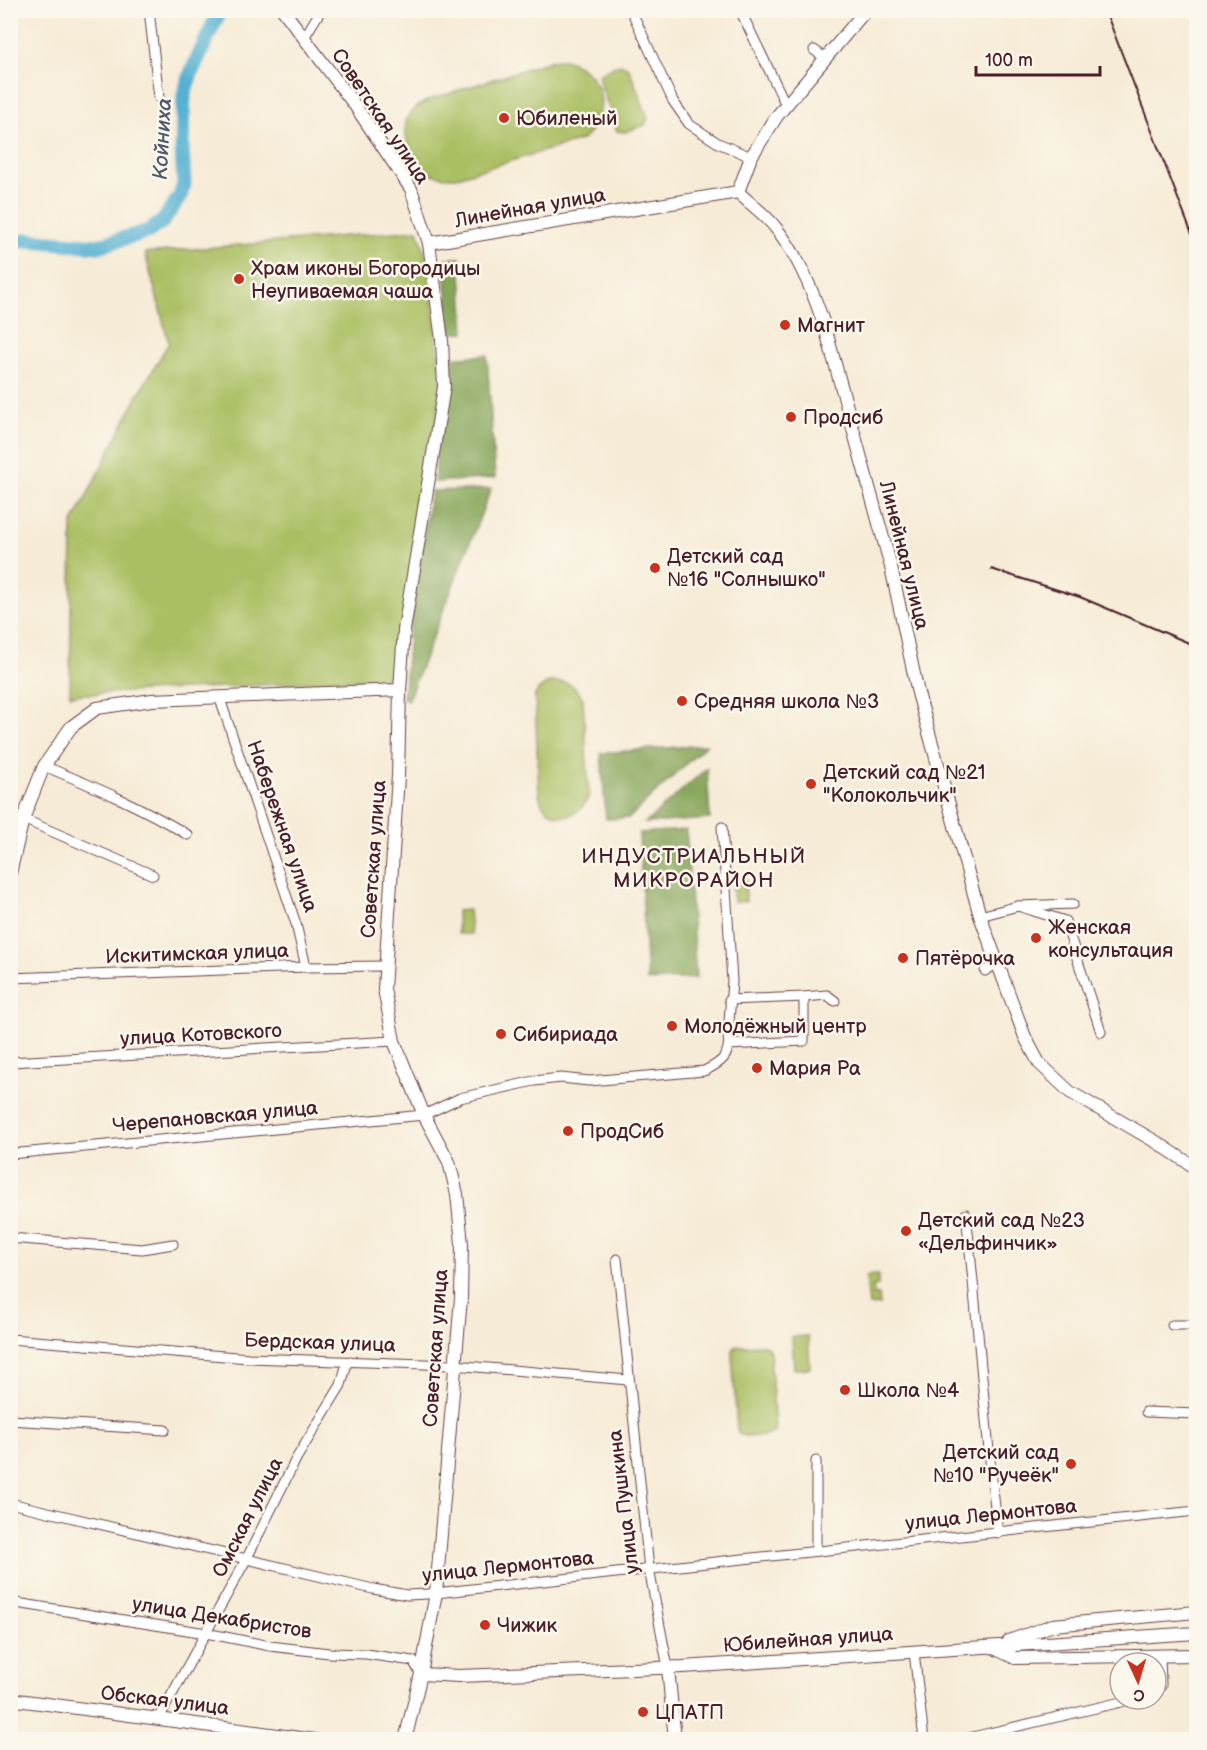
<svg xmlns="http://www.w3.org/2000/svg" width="1207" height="1750" font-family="'Balsamiq Sans',sans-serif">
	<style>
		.green { fill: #aabf64; stroke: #7a6f48; stroke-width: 1.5 }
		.forest { fill: #87a65a; stroke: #686242; stroke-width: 1.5 }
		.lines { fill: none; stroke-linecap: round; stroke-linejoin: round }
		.river { stroke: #54b0d2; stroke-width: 15 }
		.street-casing { stroke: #643e45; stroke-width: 11 }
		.secondary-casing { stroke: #643e45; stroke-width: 14 }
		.street { stroke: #fff; stroke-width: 9 }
		.secondary { stroke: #fff; stroke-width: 12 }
		.rail { stroke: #4a1f2b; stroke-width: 2 }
		.poi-dot { fill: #c8321e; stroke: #fbf7ec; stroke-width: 2 }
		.labels { text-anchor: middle; stroke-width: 5; stroke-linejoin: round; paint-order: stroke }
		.street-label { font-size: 20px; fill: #4a1f2b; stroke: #fbf7ec }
		.poi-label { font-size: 20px; fill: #4a1f2b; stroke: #fbf7ec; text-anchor: start }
		.water-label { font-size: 21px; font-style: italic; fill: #4e596e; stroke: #fbf7ec }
		.neighbourhood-label { font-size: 21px; letter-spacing: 1.5px; fill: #4a1f2b; stroke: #fbf7ec }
	</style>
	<rect width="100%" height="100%" fill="#fbf7ec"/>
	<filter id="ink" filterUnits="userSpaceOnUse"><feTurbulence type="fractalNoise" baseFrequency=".0167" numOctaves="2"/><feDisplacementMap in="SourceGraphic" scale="12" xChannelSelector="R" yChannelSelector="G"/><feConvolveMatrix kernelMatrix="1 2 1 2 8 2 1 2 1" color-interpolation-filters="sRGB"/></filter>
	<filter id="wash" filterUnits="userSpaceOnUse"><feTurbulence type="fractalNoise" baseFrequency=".008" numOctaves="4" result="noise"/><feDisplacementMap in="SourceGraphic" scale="24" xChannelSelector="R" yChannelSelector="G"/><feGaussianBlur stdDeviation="1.35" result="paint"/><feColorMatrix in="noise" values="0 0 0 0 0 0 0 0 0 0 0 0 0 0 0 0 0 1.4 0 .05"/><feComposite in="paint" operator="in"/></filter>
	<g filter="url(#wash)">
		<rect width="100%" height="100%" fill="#f6ebd6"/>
		<g class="green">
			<path d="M565,59c39,16 47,49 19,80l-127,38c-11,0 -23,0 -32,-7 -12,-8 -22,-33 -19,-47 2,-12 13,-18 23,-23l124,-40z"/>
			<path d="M620,64l9,4 19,50 -3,7 -20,7 -8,-1 -18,-51 1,-7z"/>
			<path d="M418,230l11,36 13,118 -46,294 -326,17 2,-170 66,-130 31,-52 -24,-90z"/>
			<path d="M549,682c19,0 24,0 34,17l6,96c-9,27 -42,28 -50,1l-4,-101 4,-6z"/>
			<path d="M745,878l1,23 -12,1 -2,-23z"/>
			<path d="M469,910l2,24h-13l-1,-23z"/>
			<path d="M878,1275v10l-5,1 1,9h5l1,10 -11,1 -3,-30z"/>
			<path d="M808,1336l2,32 -16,1 -2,-32z"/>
			<path d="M765,1345l5,6 5,81c-10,5 -27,6 -36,2l-2,-5 -5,-76 2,-5 4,-2z"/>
		</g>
		<g class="forest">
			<path d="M460,258l5,74 -15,1 -6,-74z"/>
			<path d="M487,355l8,123 -61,4 13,-124z"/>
			<path d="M491,489l-83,211 -5,-2 7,-73 21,-134z"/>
			<path d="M706,745l-77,73 -23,1 -5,-66z"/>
			<path d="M707,768l3,51 -65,4z"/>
			<path d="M686,830l10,148 -49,3 -8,-148z"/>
		</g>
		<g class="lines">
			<path class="river" d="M10,243l18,-3 70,6 51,-15 14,-10 17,-25 4,-12 -2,-36 2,-54 7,-21 29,-63"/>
		</g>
	</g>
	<g filter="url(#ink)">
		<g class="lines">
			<g class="street-casing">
				<g id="street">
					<path d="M149,10l10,88"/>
					<path d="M631,10l42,91 16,23 29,19 33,14"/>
					<path d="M740,10l46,95"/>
					<path d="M304,38l17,-28"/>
					<path d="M814,50l11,8"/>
					<path d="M220,699l76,225 10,43"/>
					<path d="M44,766c51,21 96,40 144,69"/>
					<path d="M23,819l130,56"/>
					<path d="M1018,906l47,15 36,111"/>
					<path d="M980,916l38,-10 55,-2"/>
					<path d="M985,971l12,-8"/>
					<path d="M10,978l296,-11 78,-1"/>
					<path d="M804,997l23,-2 8,6"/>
					<path d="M729,1045l75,-4v-44l-75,3"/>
					<path d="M10,1062l384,-21"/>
					<path d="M10,1154l414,-39 36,-17 74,-17 27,-3 28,3 115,-10c17,-8 27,-15 24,-35l4,-55 -10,-154"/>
					<path d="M966,1214c12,106 19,213 32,319"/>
					<path d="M10,1238l132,11 31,-5"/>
					<path d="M617,1259l32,310 19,99"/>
					<path d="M1172,1325h24"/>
					<path d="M10,1339l239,19 205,7 174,15"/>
					<path d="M1146,1412l50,2"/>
					<path d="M10,1420l155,10"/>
					<path d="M10,1503l363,86 34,6 20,-1c256,-30 513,-55 769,-83"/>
					<path d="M816,1551v-90"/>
					<path d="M10,1602l196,31 64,13 59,7 37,1 47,7 8,13"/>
					<path d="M914,1652l10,88"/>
					<path d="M1156,1691l5,-5 -1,-31"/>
					<path d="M159,1718l88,-160 49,-99 45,-74 6,-22"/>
					<path d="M960,1740l174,-41"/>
				</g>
			</g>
			<g class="secondary-casing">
				<g id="secondary">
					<path d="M283,10l71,94 51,76 6,9 18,54 13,97 2,47 -40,243 -4,60 -2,86 -14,213 10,52 30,74 25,47 8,32 5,50 -1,54 -25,295 -15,81 -16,66"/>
					<path d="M738,192l13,-35 26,-41 89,-106"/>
					<path d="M429,243l309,-51c12,12 27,22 37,35 24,29 40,69 51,104l65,236 27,126 62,223 45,121 14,26 31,29 88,51 38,25"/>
					<path d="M10,873l13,-54 21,-53 27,-39 26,-19 55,-8 248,-10"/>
					<path d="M1009,1641l44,-16 143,-13"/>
					<path d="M992,1647l23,11 181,-3"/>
					<path d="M668,1668l7,72"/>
					<path d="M421,1674l38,2 224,-9 513,-34"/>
					<path d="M10,1699l305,41"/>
				</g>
			</g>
			<use href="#street" class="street"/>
			<use href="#secondary" class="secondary"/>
			<g class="rail">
				<path d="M1105,10l91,235"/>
				<path d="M991,569l89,28 116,49"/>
			</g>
		</g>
	</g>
	<g class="poi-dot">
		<circle cx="504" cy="118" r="6"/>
		<circle cx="239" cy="279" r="6"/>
		<circle cx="785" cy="325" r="6"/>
		<circle cx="791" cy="417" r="6"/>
		<circle cx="655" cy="568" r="6"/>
		<circle cx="682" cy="701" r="6"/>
		<circle cx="811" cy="784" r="6"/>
		<circle cx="1036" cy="938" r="6"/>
		<circle cx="903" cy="958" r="6"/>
		<circle cx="672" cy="1026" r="6"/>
		<circle cx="501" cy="1034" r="6"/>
		<circle cx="757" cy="1068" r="6"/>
		<circle cx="568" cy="1131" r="6"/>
		<circle cx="906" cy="1231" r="6"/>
		<circle cx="845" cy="1390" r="6"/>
		<circle cx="1071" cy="1464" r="6"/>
		<circle cx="485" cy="1625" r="6"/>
		<circle cx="643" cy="1712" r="6"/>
	</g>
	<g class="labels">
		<g class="street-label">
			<text transform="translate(381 116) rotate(56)" y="7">Советская улица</text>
			<text transform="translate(530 207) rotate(-10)" y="7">Линейная улица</text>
			<text transform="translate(905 555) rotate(76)" y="7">Линейная улица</text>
			<text transform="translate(283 826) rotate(71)" y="7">Набережная улица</text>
			<text transform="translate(373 859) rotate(-86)" y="7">Советская улица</text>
			<text transform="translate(197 953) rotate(-2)" y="7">Искитимская улица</text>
			<text transform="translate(201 1034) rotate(-3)" y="7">улица Котовского</text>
			<text transform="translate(215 1116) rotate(-5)" y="7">Черепановская улица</text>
			<text transform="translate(320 1342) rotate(2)" y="7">Бердская улица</text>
			<text transform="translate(435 1348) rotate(-86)" y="7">Советская улица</text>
			<text transform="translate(623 1502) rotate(-97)" y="7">улица Пушкина</text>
			<text transform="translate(991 1514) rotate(-6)" y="7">улица Лермонтова</text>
			<text transform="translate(247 1517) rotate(-63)" y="7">Омская улица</text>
			<text transform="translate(508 1566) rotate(-6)" y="7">улица Лермонтова</text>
			<text transform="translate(222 1617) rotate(9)" y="7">улица Декабристов</text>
			<text transform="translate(808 1639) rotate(-4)" y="7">Юбилейная улица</text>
			<text transform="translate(165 1700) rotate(7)" y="7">Обская улица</text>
		</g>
		<g class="poi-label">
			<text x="516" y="125">Юбиленый</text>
			<text x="251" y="275">Храм иконы Богородицы<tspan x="251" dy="23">Неупиваемая чаша</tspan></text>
			<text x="797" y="332">Магнит</text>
			<text x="803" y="424">Продсиб</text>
			<text x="667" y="563">Детский сад<tspan x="667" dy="23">№16 "Солнышко"</tspan></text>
			<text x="694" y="708">Средняя школа №3</text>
			<text x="823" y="779">Детский сад №21<tspan x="823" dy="23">"Колокольчик"</tspan></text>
			<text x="1048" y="934">Женская<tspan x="1048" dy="23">консультация</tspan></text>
			<text x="915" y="965">Пятёрочка</text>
			<text x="684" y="1033">Молодёжный центр</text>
			<text x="513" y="1041">Сибириада</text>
			<text x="769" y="1075">Мария Ра</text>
			<text x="580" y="1138">ПродСиб</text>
			<text x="918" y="1227">Детский сад №23<tspan x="918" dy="23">«Дельфинчик»</tspan></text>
			<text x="857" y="1397">Школа №4</text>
			<text x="1059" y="1459" text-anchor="end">Детский сад<tspan x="1059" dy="23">№10 "Ручеёк"</tspan></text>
			<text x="497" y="1632">Чижик</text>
			<text x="655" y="1719">ЦПАТП</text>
		</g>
		<g class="water-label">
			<text transform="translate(162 139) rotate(-87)" y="7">Койниха</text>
		</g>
		<g class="neighbourhood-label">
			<text x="694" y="863">ИНДУСТРИАЛЬНЫЙ<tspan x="694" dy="24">МИКРОРАЙОН</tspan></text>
		</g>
	</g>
	<rect width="1207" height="1750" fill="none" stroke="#fbf7ec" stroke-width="36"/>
	<g transform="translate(1138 1681) rotate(176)"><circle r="28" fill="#fbf7ec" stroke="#b4a19f" stroke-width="1.5"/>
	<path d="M0-4.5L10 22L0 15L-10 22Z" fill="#c8321e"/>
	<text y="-9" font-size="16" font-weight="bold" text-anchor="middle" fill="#4a1f2b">С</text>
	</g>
	<path d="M976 66v9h124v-9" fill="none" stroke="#4a1f2b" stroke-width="3"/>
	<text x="985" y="66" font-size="18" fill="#4a1f2b" stroke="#fbf7ec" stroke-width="4.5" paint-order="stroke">100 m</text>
</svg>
